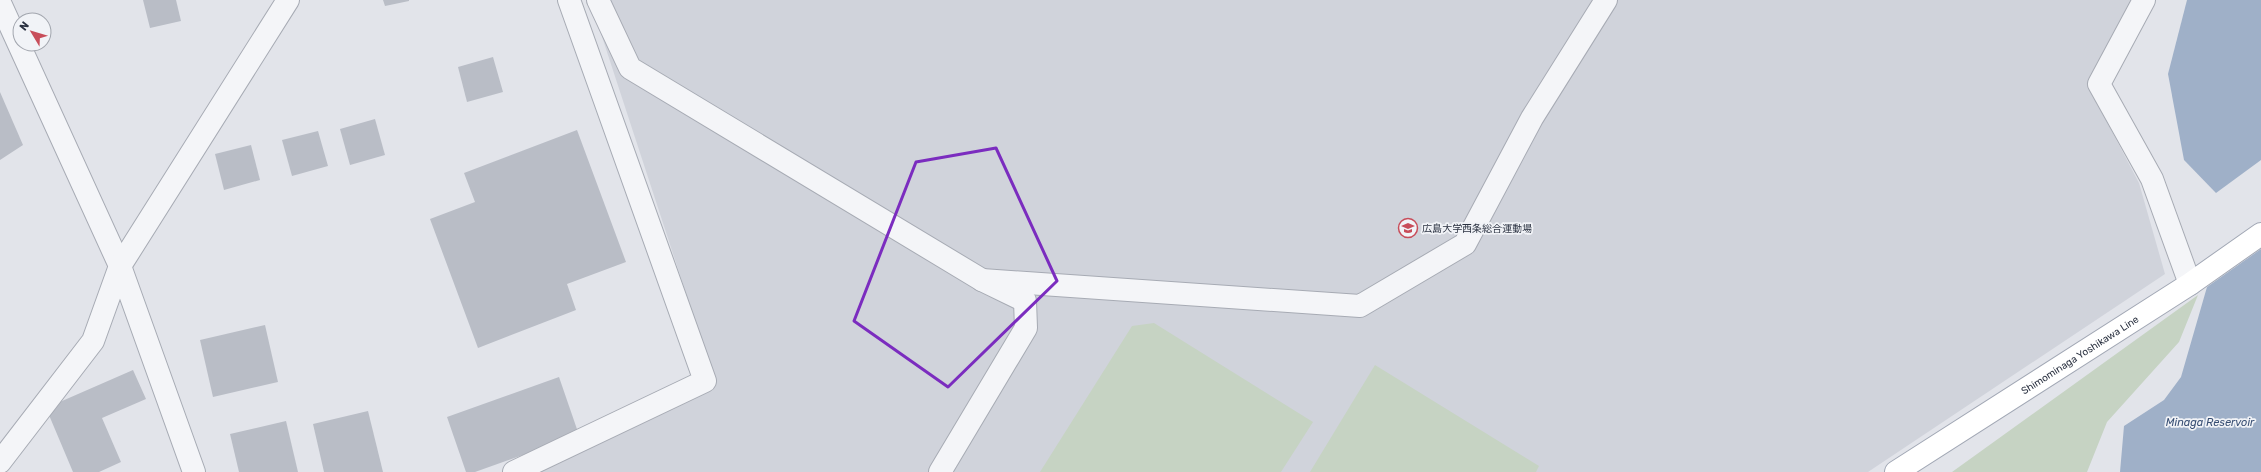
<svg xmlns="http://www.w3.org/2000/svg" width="2261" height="472" font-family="Rubik,'Noto Sans JP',sans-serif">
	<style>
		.built { fill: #d0d3db }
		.green { fill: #c6d3c3 }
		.water { fill: #9fb0c8 }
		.building { fill: #b9bdc6 }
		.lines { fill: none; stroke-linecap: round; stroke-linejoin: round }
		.minor-casing { stroke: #a7abb4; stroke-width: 24 }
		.major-casing { stroke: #a2a8b5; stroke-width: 24 }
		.minor { stroke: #f4f5f8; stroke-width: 22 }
		.major { stroke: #fff; stroke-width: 22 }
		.marked { fill: none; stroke: #7b2cbf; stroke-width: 3; stroke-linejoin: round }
		.labels { text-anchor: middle; stroke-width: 3.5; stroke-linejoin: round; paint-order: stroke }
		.poi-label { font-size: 10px; fill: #2b3241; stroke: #f1f3f7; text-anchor: start }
		.street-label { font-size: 10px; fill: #2b3241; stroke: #f1f3f7 }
		.water-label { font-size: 11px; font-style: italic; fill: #374e73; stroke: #f1f3f7 }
	</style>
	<rect width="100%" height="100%" fill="#e2e4ea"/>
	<path class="built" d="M590,0h1544l-46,86 51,97 26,91 -297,198h-1332l179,-90z"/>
	<g class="green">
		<path d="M2198,295l-19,47 -72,80 -20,50h-135z"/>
		<path d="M1154,323l159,99 -32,50h-241l92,-146z"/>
		<path d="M1375,365l164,101 -3,6h-226z"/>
	</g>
	<g class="water">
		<path d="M2187,0h74v160l-45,33 -32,-33 -16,-86z"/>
		<path d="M2261,249v223h-141l4,-46 40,-26 17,-23 26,-90z"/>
	</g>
	<g class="building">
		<path d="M143,0h33l5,21 -31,7z"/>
		<path d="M383,0h26v1l-24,5z"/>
		<path d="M493,57l10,35 -36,10 -9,-35z"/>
		<path d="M0,92l23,53 -23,15z"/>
		<path d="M375,119l10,36 -35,10 -10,-36z"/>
		<path d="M577,130l49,132 -59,22 9,26 -98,38 -48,-129 45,-17 -11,-29z"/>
		<path d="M318,131l10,35 -36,10 -10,-36z"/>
		<path d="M251,145l9,35 -36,10 -9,-36z"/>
		<path d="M265,325l13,57 -65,15 -13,-57z"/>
		<path d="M133,370l13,29 -44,19 19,44 -22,10h-26l-27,-64z"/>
		<path d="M559,377l20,58 -104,37h-9l-19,-55z"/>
		<path d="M368,411l15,61h-59l-11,-48z"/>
		<path d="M286,421l12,51h-59l-9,-38z"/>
	</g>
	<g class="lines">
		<g class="minor-casing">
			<g id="minor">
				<path d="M598,0l32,68 352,212 43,21 1,27 -86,144"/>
				<path d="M2144,0l-45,84 53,95 38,105"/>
				<path d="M0,3l120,263 74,206"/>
				<path d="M982,280l378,26 105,-62 67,-126 74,-118"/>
				<path d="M0,462l93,-121 27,-75 168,-266"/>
				<path d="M514,472l191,-91 -136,-381"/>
			</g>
		</g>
		<g class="major-casing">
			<g id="major">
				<path id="s1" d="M1896,472l294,-188 71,-50"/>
			</g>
		</g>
		<use href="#minor" class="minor"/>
		<use href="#major" class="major"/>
	</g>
	<path class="marked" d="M996,148l61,133 -109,106 -94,-66 62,-159z"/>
	<defs>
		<g id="university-ring" transform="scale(1)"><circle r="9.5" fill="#f1f3f7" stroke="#c84d5a" stroke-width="1.5"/><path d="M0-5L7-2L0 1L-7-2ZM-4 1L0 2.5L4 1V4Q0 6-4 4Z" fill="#c84d5a"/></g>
	</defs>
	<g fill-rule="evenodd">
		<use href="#university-ring" x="1408" y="228"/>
	</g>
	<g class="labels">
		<g class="poi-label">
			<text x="1422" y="232">広島大学西条総合運動場</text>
		</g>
		<g class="street-label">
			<text dy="4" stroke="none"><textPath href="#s1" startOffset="218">Shimominaga Yoshikawa Line</textPath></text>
		</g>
		<g class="water-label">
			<text x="2210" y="426">Minaga Reservoir</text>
		</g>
	</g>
	<g transform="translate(32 32) rotate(308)"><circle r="19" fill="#f1f3f7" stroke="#a2a6ae"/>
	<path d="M0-3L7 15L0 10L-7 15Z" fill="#c84d5a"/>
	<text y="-6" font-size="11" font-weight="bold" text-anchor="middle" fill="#2b3241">N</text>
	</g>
</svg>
